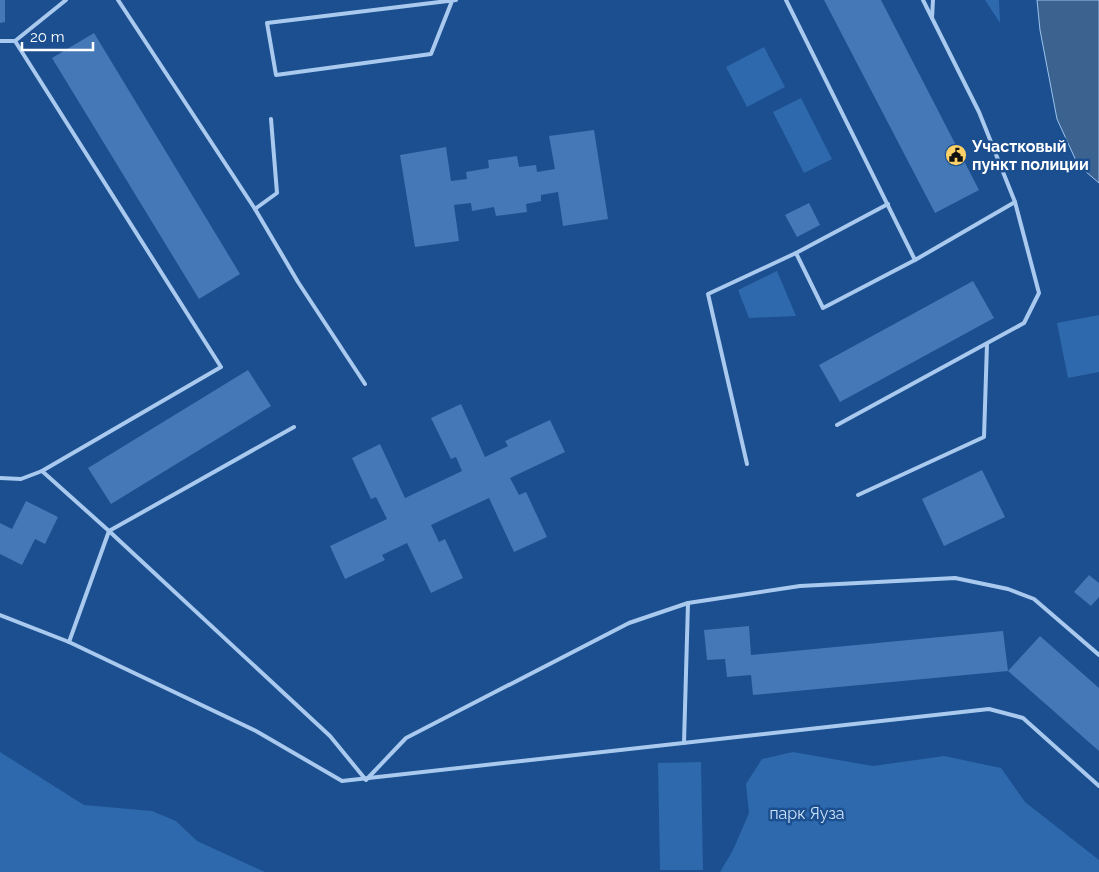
<svg xmlns="http://www.w3.org/2000/svg" width="1099" height="872" font-family="Raleway,sans-serif">
	<style>
		.green { fill: #2e69ad }
		.water { fill: #3c6290; stroke: #9cc4f0 }
		.building { fill: #4478b7 }
		.lines { fill: none; stroke-linecap: round; stroke-linejoin: round }
		.service { stroke: #a9c9ee; stroke-width: 4 }
		.labels { text-anchor: middle; stroke-width: 5; stroke-linejoin: round; paint-order: stroke }
		.poi-label { font-size: 16px; font-weight: bold; fill: #fff; stroke: #1b4f8f; text-anchor: start }
		.park-label { font-size: 16px; fill: #cfe3fa; stroke: #1b4f8f }
	</style>
	<rect width="100%" height="100%" fill="#1b4f8f"/>
	<g class="green">
		<path d="M985,0h14l1,23z"/>
		<path d="M764,47l21,40 -38,20 -21,-40z"/>
		<path d="M801,98l31,61 -28,14 -31,-61z"/>
		<path d="M777,271l19,45 -47,2 -11,-28z"/>
		<path d="M1099,315v57l-31,6 -11,-55z"/>
		<path d="M0,752l84,53 68,6 24,10 21,20 68,31h-265z"/>
		<path d="M793,752l80,14 71,-10 57,12 24,34 74,58v12h-379l13,-22 16,-37 -3,-29 16,-25z"/>
		<path d="M701,762l2,108h-43l-2,-107z"/>
	</g>
	<path class="water" d="M1037,0h62v183l-21,-18 -21,-46 -17,-89z"/>
	<g class="building">
		<path d="M0,0h5v22l-5,1z"/>
		<path d="M824,0h57l98,190 -44,23z"/>
		<path d="M94,33l146,241 -41,25 -147,-241z"/>
		<path d="M594,130l14,89 -45,7 -5,-34 -17,3v6l-15,3 1,8 -31,4 -2,-9 -22,4 -1,-8 -17,2 5,36 -44,6 -15,-92 46,-8 5,34 16,-2 -1,-7 23,-4 -1,-8 29,-4 2,11 17,-2 1,7 18,-3 -6,-33z"/>
		<path d="M809,203l11,22 -23,12 -12,-22z"/>
		<path d="M973,281l21,37 -154,84 -21,-37z"/>
		<path d="M248,370l23,36 -160,98 -23,-36z"/>
		<path d="M461,404l24,53 23,-11 -3,-5 45,-21 15,32 -55,26 9,17 7,-3 21,45 -33,15 -25,-54 -58,27 8,17 6,-3 18,39 -32,15 -24,-50 -25,12 3,5 -40,19 -15,-33 57,-27 -11,-22 -5,2 -19,-41 28,-14 25,54 57,-27 -6,-14 -5,2 -20,-41z"/>
		<path d="M982,470l23,47 -61,29 -22,-47z"/>
		<path d="M26,501l32,16 -13,27 -10,-5 -13,26 -22,-11v-31l12,6z"/>
		<path d="M1089,575l10,8v14l-8,9 -17,-14z"/>
		<path d="M749,626l2,29 252,-24 5,40 -255,24 -2,-20 -24,2 -2,-18 -18,1 -3,-30z"/>
		<path d="M1040,636l59,52v63l-91,-80z"/>
	</g>
	<g class="lines">
		<g class="service">
			<path d="M118,0l137,209 43,73 67,102"/>
			<path d="M786,0l129,260 100,-58"/>
			<path d="M452,1l-21,53 -155,21 -9,-52 189,-23"/>
			<path d="M932,18l1,-18"/>
			<path d="M0,41h15"/>
			<path d="M888,204l-92,49 27,55 92,-48"/>
			<path d="M255,209l22,-16 -6,-74"/>
			<path d="M837,425l187,-102 15,-30 -24,-91 -36,-90 -56,-112"/>
			<path d="M294,427l-185,104 221,205 36,44 40,-42 223,-115 59,-20"/>
			<path d="M747,464l-39,-170 88,-41"/>
			<path d="M42,471l179,-104 -206,-326 51,-41"/>
			<path d="M0,478l21,1 21,-8 67,60 -40,111"/>
			<path d="M858,495l126,-58 3,-93"/>
			<path d="M0,615l69,27 187,89 86,50 647,-72 34,9 76,68"/>
			<path d="M684,743l4,-140 112,-17 155,-8 53,11 26,10 65,56"/>
		</g>
	</g>
	<defs>
		<g id="civic-disc" transform="scale(1.125)"><circle r="9.5" fill="#ffd166" stroke="#1b4f8f"/><path d="M-.6-6.5H3V-4.5H.6V-3L4-1V1h2V6H-6V1h2V-1L-.6-3ZM-1.2 2.5V6h2.4V2.5Z" fill="#111"/></g>
	</defs>
	<g fill-rule="evenodd">
		<use href="#civic-disc" x="956" y="155"/>
	</g>
	<g class="labels">
		<g class="poi-label">
			<text x="972" y="152">Участковый<tspan x="972" dy="18">пункт полиции</tspan></text>
		</g>
		<g class="park-label">
			<text x="807" y="819">парк Яуза</text>
		</g>
	</g>
	<path d="M22 42v8h71v-8" fill="none" stroke="#ffffff" stroke-width="2.5"/>
	<text x="30" y="42" font-size="15" fill="#ffffff" stroke="#1b4f8f" stroke-width="4" paint-order="stroke">20 m</text>
</svg>
